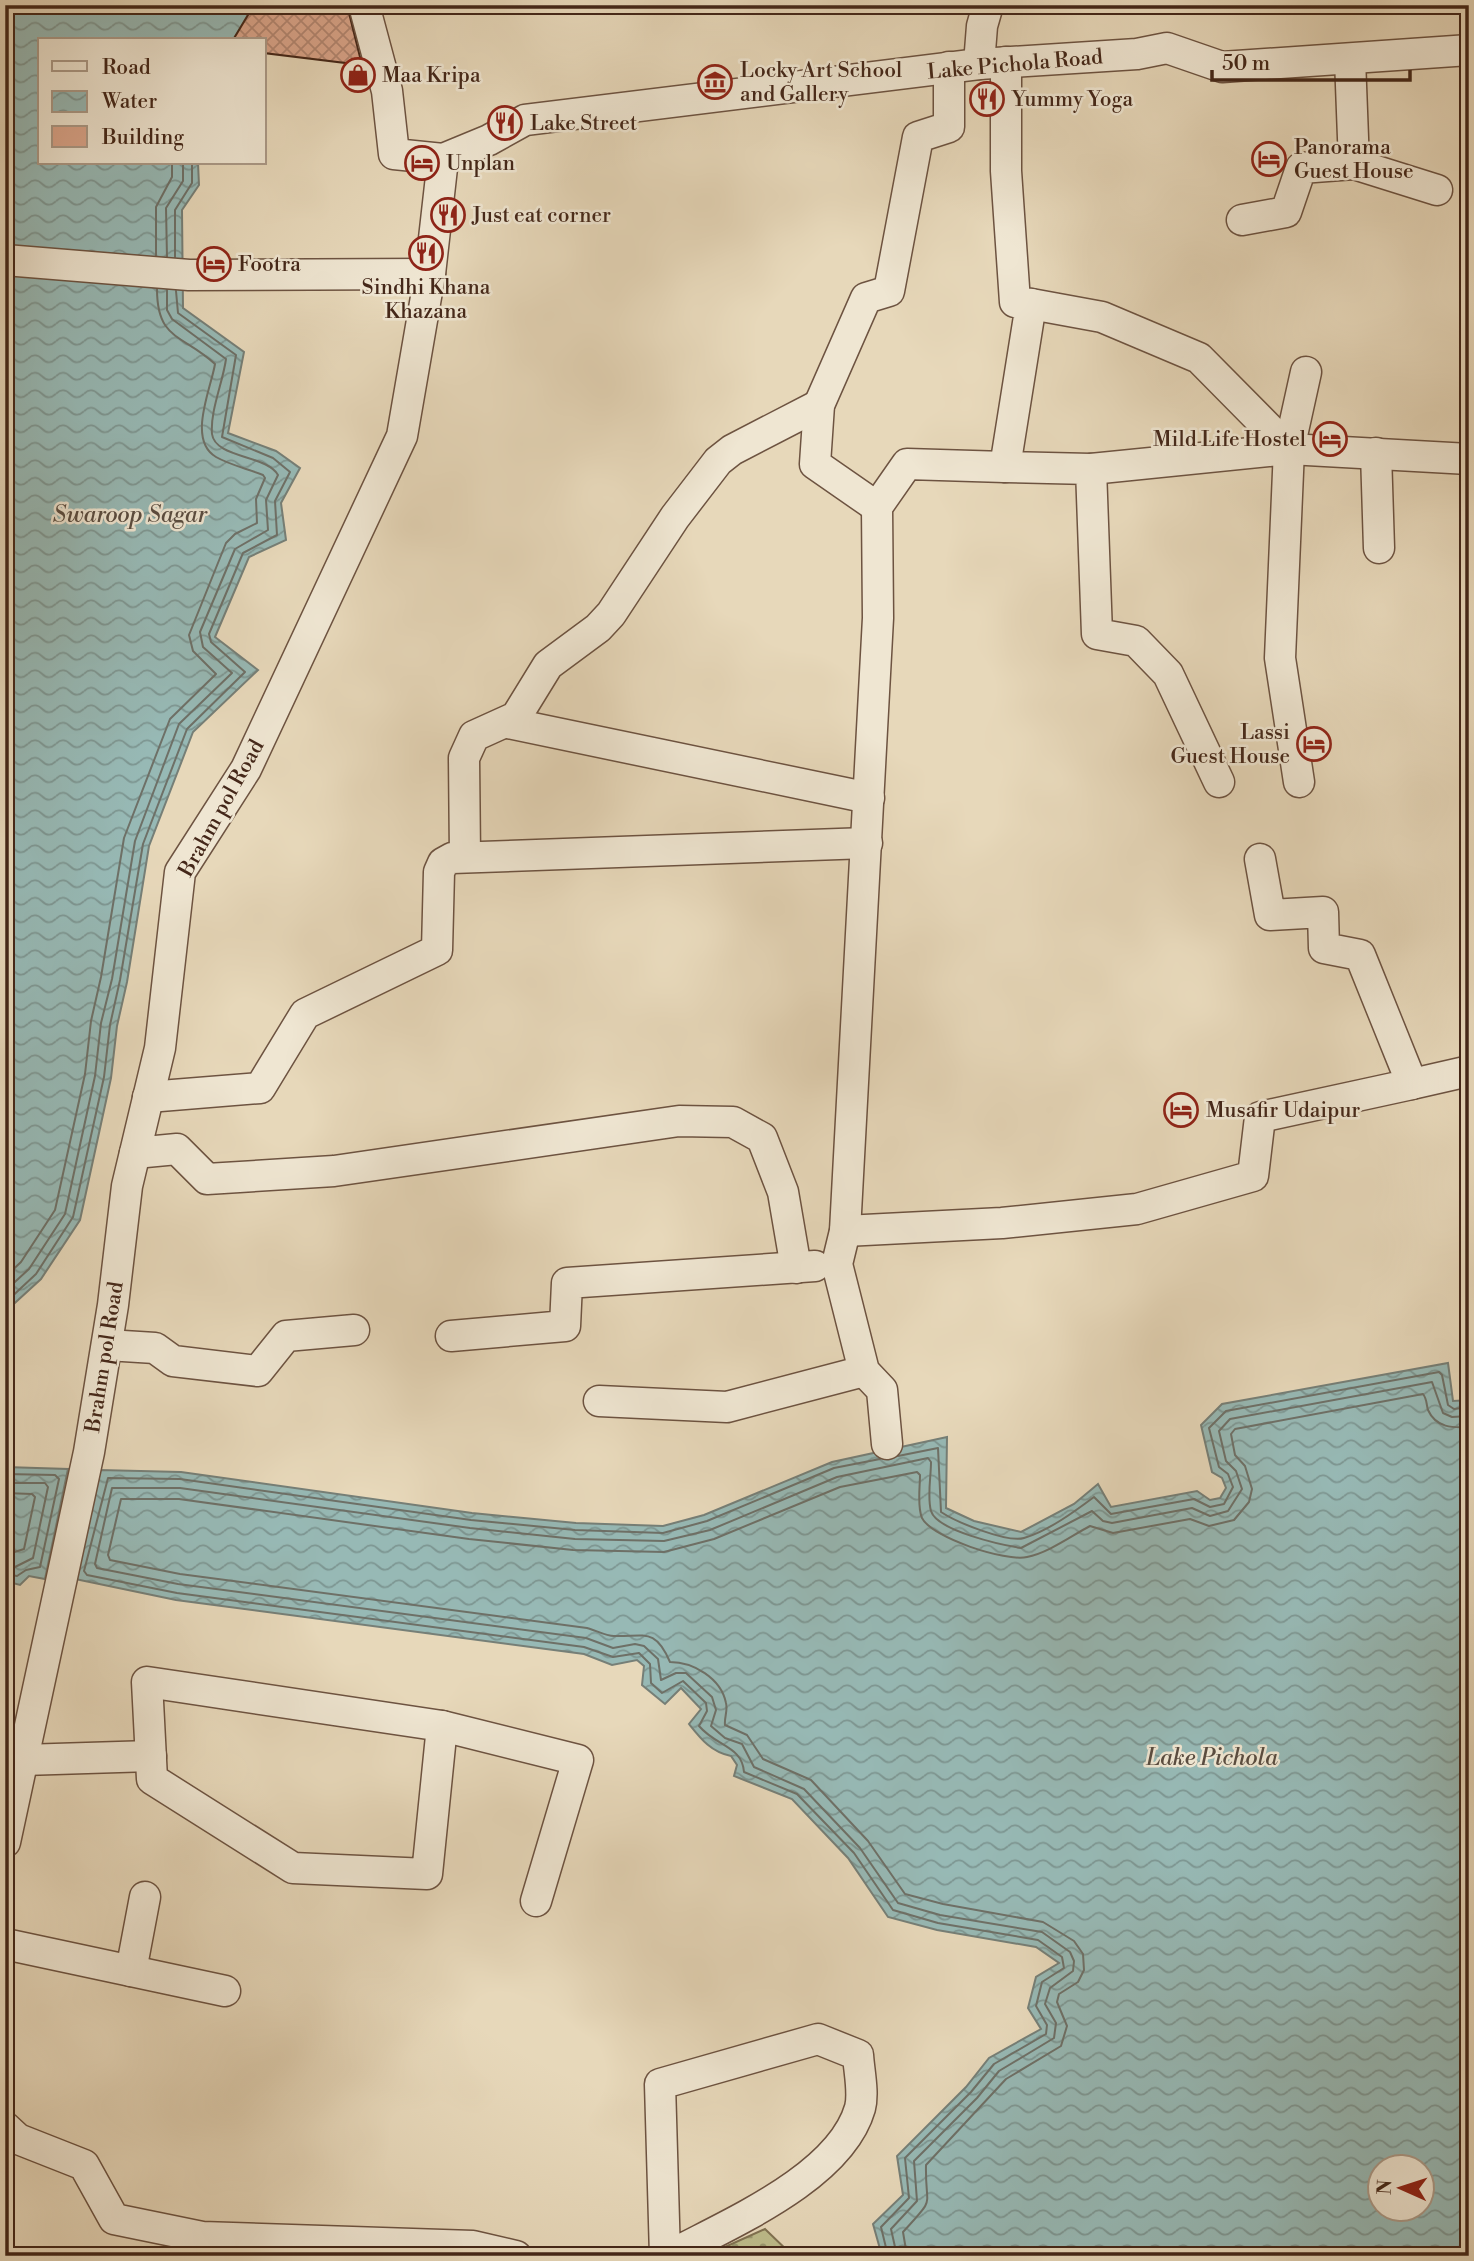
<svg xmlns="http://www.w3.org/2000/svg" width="1474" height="2261" font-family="'Libre Bodoni',serif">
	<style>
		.cemetery { fill: url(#cemetery-stones); stroke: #807252; stroke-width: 2 }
		.water { fill: url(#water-waves); stroke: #767f77; stroke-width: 2; fill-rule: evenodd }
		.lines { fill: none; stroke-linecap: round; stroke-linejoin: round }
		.shore { stroke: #6e7067; stroke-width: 2 }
		.building { fill: url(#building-cross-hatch); stroke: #442719; stroke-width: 2 }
		.minor-casing { stroke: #6d5341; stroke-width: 33 }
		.minor { stroke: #efe6d2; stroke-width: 30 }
		.labels { text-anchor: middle; stroke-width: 5; stroke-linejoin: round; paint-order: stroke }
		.street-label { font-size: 21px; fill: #442719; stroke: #efe6d2 }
		.poi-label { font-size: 21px; fill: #442719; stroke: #efe6d2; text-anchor: start }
		.water-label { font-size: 23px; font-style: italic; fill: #594c40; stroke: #efe6d2 }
	</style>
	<defs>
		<pattern id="cemetery-stones" width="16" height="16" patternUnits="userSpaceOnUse" patternTransform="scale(1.75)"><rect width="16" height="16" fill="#bdbc8b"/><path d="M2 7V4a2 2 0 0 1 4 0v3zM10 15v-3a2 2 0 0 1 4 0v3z" fill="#9b9971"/></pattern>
		<pattern id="water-waves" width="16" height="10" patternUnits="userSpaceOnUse" patternTransform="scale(1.75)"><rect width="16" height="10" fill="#97b9b5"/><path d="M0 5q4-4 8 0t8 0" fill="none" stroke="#7d9692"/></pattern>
		<pattern id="building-cross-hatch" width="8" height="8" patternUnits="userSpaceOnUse" patternTransform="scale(1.75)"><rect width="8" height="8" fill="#dba68c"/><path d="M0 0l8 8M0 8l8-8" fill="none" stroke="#b38772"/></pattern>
	</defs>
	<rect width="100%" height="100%" fill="#e7d8ba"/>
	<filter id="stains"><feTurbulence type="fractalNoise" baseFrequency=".00286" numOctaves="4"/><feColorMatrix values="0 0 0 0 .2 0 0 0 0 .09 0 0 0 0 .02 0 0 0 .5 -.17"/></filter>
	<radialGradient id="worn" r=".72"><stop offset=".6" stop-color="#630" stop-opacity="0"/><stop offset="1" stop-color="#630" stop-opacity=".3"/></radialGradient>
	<g class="cemetery">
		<path d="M765,2229l28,27h-88z"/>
		<path d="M77,2249l228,7h-229z"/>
	</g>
	<g class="water">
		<path d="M5,5h249l-21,35h-193v123h158l1,22 -17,25 1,98 61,44 -16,81 48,18 24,17 -19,35 5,37 -37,17 -34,80 43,33 -65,62 -44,114 -22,136 -10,44 -6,52 -31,142 -39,59 -36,33z"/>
		<path d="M1448,1363l5,38 16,-1v856h-587l-9,-32 30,-29 -6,-39 69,-69 23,-29 52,-29 -13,-21 8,-31 23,-14 -23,-16 -99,-17 -49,-13 -40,-59 -56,-59 -58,-23 3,-11 -6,-9c-20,-4 -30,-17 -42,-32l12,-15 -20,-21 -16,16 -23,-19 2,-19 -7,-6 -25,5 -28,-11 -408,-54 -101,-21 25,-109 81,2 291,41 104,10 87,3 41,-11 128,-53 115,-25 -1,71 28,13 47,11 53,-28 24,-20 13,23 86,-16 13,9 10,-2 6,-10 -4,-10 -10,-6 -11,-47 21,-21zM1380,2166h42v42h-42z"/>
		<path d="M5,1467l63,2 -23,110 -16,-3 -9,9 -15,-4z"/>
	</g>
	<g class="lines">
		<g class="shore">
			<path d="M156,256v-49l16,-30v-14"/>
			<path d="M167,257l-1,-49 17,-27v-18"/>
			<path d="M175,257v-47l17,-27v-20"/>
			<path d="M5,1277l16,-15 34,-52 30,-136 6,-53 10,-44 23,-139 46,-119 46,-45 -23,-23 -4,-16 37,-92 9,-9 22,-11 -1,-24 9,-21 -2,-3c-15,-6 -33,-10 -47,-18 -29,-17 -5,-68 -1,-93 -32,-30 -58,-23 -58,-75"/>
			<path d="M5,1291l24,-22 36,-55 30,-138 6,-53 11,-44 23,-138 44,-117 53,-51 -29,-26 -3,-15 35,-83 33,-19 -2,-30 12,-25c-11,-20 -63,-17 -66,-41 -2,-23 11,-52 14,-75l-54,-40 -5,-9v-20"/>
			<path d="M5,1303l31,-29 37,-57 31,-140 6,-52 10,-45 23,-136 44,-115 58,-57 -34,-30 -2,-8 34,-81 34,-18 -2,-34 15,-29 -17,-14 -51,-21 14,-82 -58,-42 -2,-22"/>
			<path d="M898,1456l40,-8 3,64c15,10 66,31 83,26 24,-7 50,-26 70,-41l17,17 83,-15 16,8 14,-3 9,-17 -5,-13 -9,-7 -10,-39 17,-17 213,-39 3,3 6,30 6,4 15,-2"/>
			<path d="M880,1459l-46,9 -127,53 -44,12 -88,-3 -104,-10 -291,-41 -72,-1 -24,93 3,4 90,18 407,54 29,10 26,-4 11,11 1,19 11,10 21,-12 23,22 1,8 -8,15c18,21 43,20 45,46l53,22 57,59 39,57 45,13 100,17 24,17 2,11 -22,14 -6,24 11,19 -1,9 -52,30 -23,28 -66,66 4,40 -28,29 7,29"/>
			<path d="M5,1474l50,1 4,4 -19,88 -14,3 -9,6 -12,-2"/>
			<path d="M5,1483h40l3,4 -15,71 -18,9 -10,-1"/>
			<path d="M5,1493l27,1 3,3 -11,52 -19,6"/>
			<path d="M897,2256l-6,-27 26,-28 -3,-40 63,-63 22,-27 55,-33 2,-15 -11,-19 5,-16 23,-17 1,-10 -4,-9 -28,-20 -102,-17 -42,-12 -38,-55 -56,-59 -50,-22 -12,-23 -17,-6 -14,-12 5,-16 -4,-13 -26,-24h-10l-15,7 -3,-21 -14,-13 -9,-2 -22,4 -27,-10 -408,-54 -81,-16 -2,-4 17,-76h68l290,40 105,11 89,2 46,-11 127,-53 91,-19 3,4c0,15 -4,35 0,49 6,20 71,34 90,37l71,-37 11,10 9,2 80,-15 18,8 18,-5 14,-22 -6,-18 -10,-10 -7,-30 11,-12 202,-37 11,31 9,4 17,-1"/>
			<path d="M907,2256l-4,-24c34,-37 22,-22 23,-67l80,-86 55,-33 6,-20 -10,-24 2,-8 19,-12 6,-12 -1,-16 -9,-13 -31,-19 -100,-18 -38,-10 -37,-53 -57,-61 -48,-21 -16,-24 -22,-10c-1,-7 3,-14 1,-22 -5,-25 -33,-41 -56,-41 -15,-35 -26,-25 -56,-26 -8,0 -19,-6 -27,-8l-407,-54 -70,-14 -2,-5 13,-56h58l290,40 104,11 91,2 50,-13 126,-52 77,-15 3,3c0,13 -3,31 2,43 10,20 84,44 105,39 21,-4 44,-21 63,-31l23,7 77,-14 19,7 25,-6 15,-18 3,-13 -7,-23 -10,-11 -4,-21 4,-5 188,-35c4,5 3,9 5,16 8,18 25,18 41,17"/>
		</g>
	</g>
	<path class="building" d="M254,5h93l15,60 -98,-12v-13h-31z"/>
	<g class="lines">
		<g class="minor-casing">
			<g id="minor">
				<path d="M364,5l23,86 7,63 49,5 46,-19 36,-20 454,-56 158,-10 30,-6 55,19 247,-17"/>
				<path d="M1006,62v109l9,131 16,2 -26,163 86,2 6,165 39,7 32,33 51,108"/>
				<path d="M979,64l3,-38 6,-21"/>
				<path d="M1354,164l83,26"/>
				<path d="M1242,220l44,-8 15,-44 53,-4 -4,-105"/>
				<path d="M5,260l184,15 241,-1"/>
				<path d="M1031,304l71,13 97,41 90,91 180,10"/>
				<path d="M1289,449l17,-77"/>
				<path d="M1376,453l3,95"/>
				<path d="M1091,469l198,-20 -9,209 19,124"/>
				<path d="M877,507l-62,-43 4,-59 47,-107 23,-7 29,-154 31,-10v-60"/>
				<path d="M508,723l361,75"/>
				<path d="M465,856l-1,-98 10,-22 42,-19 32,-52 50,-37 13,-14 64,-97 43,-56 14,-11 87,-45"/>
				<path d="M1412,1084l57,-13"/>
				<path d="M148,1097l112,-9 45,-74 132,-64 2,-78 4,-9 9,-5 415,-15"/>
				<path d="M135,1153l42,-4 30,30 127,-8 345,-50 54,1 29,16 21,54 13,76"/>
				<path d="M845,1231l157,-8 135,-14 116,-33 7,-59 152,-33 -52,-129 -36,-7 -1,-36 -53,3 -10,-56"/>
				<path d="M451,1336l114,-10 2,-43 248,-17"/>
				<path d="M107,1345l48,3 18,13 85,10 28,-35 68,-6"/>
				<path d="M599,1401l128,6 137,-36"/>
				<path d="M887,1444l-5,-54 -18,-19 -27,-107 8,-33 33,-613 -1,-111 30,-43 98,3"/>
				<path d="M147,1682l295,44 -15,148 -134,-6 -141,-89z"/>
				<path d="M442,1726l136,34 -42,141"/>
				<path d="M23,1760l128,-4"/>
				<path d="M5,1842l84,-390 24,-147 14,-119 33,-138 20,-176 66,-103 156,-333 28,-162 13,-115"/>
				<path d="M5,1944l220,47"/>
				<path d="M131,1971l14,-74"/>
				<path d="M5,2127l13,12 66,26 30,54 88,18 271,9 43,10"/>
				<path d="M665,2256l-5,-172 158,-45 40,16c1,16 6,38 2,53 -20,70 -132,116 -191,148"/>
			</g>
		</g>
		<use href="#minor" class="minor"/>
	</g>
	<defs>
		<g id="shop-ring" transform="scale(1.75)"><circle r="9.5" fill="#efe6d2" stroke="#8f2418" stroke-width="1.5"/><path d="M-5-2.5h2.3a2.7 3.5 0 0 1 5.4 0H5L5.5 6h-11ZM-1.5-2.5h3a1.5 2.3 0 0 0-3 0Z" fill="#8f2418"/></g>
		<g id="museum-ring" transform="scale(1.75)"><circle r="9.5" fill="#efe6d2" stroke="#8f2418" stroke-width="1.5"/><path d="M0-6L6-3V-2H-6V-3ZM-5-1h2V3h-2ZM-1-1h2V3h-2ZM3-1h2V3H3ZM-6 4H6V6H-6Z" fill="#8f2418"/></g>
		<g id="restaurant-ring" transform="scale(1.75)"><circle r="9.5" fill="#efe6d2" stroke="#8f2418" stroke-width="1.5"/><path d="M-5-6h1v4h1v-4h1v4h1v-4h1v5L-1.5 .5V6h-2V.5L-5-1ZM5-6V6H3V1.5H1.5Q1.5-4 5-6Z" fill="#8f2418"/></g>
		<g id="hotel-ring" transform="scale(1.75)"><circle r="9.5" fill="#efe6d2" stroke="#8f2418" stroke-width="1.5"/><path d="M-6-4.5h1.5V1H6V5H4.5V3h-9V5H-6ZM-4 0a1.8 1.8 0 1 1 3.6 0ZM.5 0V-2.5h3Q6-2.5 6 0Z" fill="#8f2418"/></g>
	</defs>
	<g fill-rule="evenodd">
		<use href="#shop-ring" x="358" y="75"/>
		<use href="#museum-ring" x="715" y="82"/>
		<use href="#restaurant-ring" x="987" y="99"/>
		<use href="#restaurant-ring" x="505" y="123"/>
		<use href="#hotel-ring" x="1269" y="159"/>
		<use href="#hotel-ring" x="422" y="163"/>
		<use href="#restaurant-ring" x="448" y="215"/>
		<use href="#restaurant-ring" x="426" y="253"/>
		<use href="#hotel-ring" x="214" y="264"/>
		<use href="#hotel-ring" x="1330" y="439"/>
		<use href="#hotel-ring" x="1314" y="744"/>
		<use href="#hotel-ring" x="1181" y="1110"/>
	</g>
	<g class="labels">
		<g class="street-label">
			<text transform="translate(1015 64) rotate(-5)" y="7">Lake Pichola Road</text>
			<text transform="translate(221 808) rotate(-61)" y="7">Brahm pol Road</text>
			<text transform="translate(104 1357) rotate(-81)" y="7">Brahm pol Road</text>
		</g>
		<g class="poi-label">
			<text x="740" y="77">Locky Art School<tspan x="740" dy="24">and Gallery</tspan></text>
			<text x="382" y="82">Maa Kripa</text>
			<text x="1012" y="106">Yummy Yoga</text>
			<text x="530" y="130">Lake Street</text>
			<text x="1294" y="154">Panorama<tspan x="1294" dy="24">Guest House</tspan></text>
			<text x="446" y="170">Unplan</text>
			<text x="472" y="222">Just eat corner</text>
			<text x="238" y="271">Footra</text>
			<text x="426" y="294" text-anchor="middle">Sindhi Khana<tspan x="426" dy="24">Khazana</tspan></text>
			<text x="1306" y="446" text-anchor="end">Mild Life Hostel</text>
			<text x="1290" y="739" text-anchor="end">Lassi<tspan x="1290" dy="24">Guest House</tspan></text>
			<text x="1206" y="1117">Musafir Udaipur</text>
		</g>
		<g class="water-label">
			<text x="130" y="522">Swaroop Sagar</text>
			<text x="1212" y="1765">Lake Pichola</text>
		</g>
	</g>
	<rect width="1474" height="2261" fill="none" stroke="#e7d8ba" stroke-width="28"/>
	<rect x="7" y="7" width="1460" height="2247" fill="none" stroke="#442719" stroke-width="3.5"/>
	<rect x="14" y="14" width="1446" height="2233" fill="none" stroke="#442719" stroke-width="2"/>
	<rect x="38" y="38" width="228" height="126" fill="#efe6d2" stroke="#ab9a88" stroke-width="2"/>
	<rect x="52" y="61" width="35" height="10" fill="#efe6d2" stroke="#ab9a88" stroke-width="2"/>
	<text x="102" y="74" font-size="21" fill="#442719">Road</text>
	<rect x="52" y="91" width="35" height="21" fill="url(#water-waves)" stroke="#ab9a88" stroke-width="2"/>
	<text x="102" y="108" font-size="21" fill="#442719">Water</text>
	<rect x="52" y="126" width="35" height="21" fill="#dba68c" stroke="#ab9a88" stroke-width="2"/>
	<text x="102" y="144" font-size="21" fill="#442719">Building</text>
	<g transform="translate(1401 2188) rotate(273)"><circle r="33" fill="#efe6d2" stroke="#ab9a88" stroke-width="2"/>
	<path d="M0-5L12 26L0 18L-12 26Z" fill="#8f2418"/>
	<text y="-10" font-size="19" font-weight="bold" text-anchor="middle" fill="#442719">N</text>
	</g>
	<path d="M1212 70v10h198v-10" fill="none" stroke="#442719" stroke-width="3.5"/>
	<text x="1222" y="70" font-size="21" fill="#442719" stroke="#efe6d2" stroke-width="5" paint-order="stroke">50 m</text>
	<rect width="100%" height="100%" filter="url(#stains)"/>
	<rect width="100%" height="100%" fill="url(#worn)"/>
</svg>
